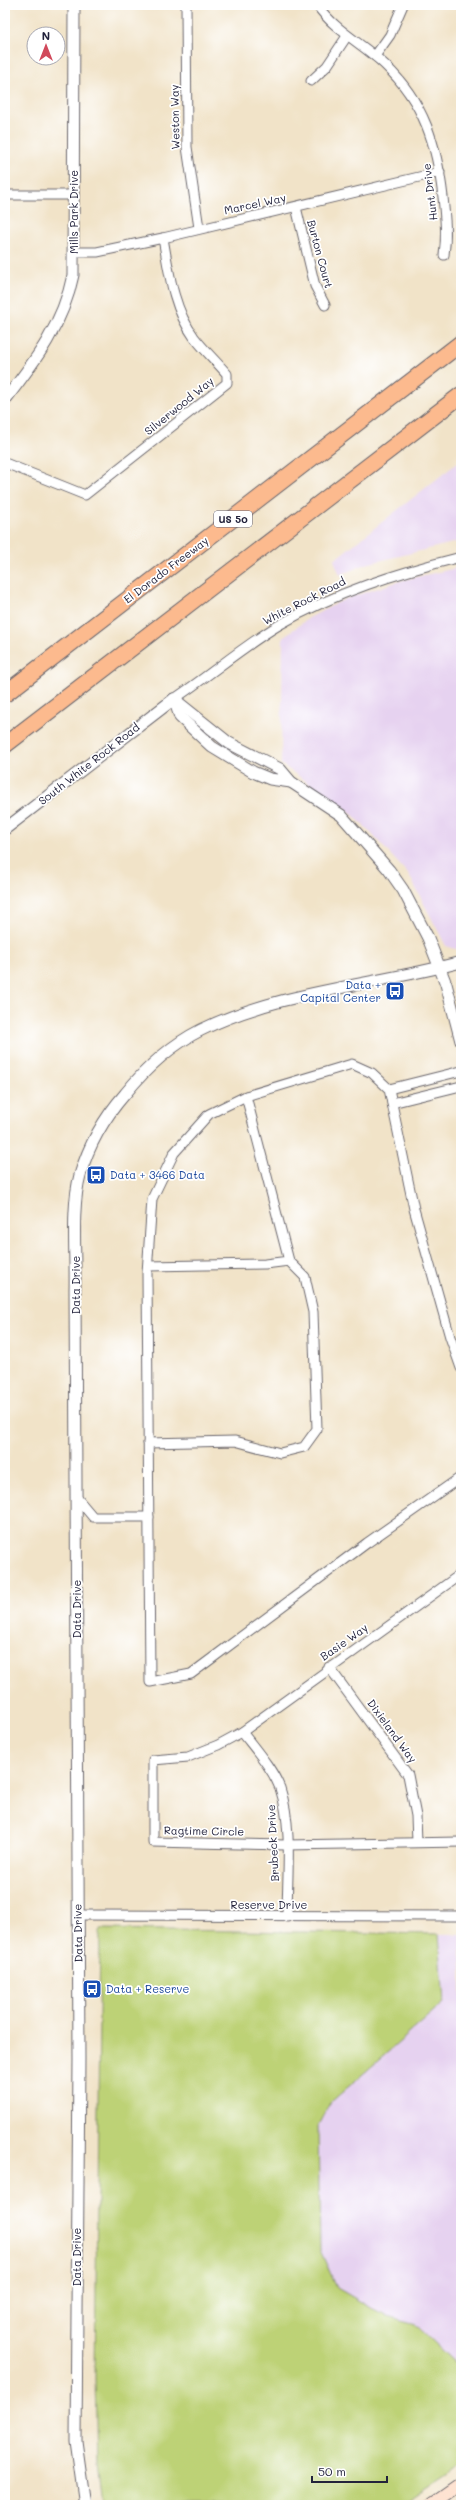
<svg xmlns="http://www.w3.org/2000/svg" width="466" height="2510" font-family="Mali,sans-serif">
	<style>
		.built { fill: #e6d2f0 }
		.green { fill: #bdd276; stroke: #707a58 }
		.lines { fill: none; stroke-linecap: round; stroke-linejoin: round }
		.minor-casing { stroke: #6a666c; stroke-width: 11 }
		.tertiary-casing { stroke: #6a666c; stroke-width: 13 }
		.secondary-casing { stroke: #6a666c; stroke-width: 14 }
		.motorway-casing { stroke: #6a666c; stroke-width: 18 }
		.minor { stroke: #fff; stroke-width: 9 }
		.tertiary { stroke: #fff; stroke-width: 11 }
		.secondary { stroke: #fee3d2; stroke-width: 12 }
		.motorway { stroke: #fcba8e; stroke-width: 16 }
		.labels { text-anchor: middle; stroke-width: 3.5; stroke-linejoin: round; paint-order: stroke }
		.shield { fill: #fff; stroke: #646476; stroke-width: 1 }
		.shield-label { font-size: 10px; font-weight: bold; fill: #22223b }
		.street-label { font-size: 11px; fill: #22223b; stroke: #fff }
		.transit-label { font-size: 11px; fill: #164399; stroke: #fff; text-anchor: start }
	</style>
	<rect width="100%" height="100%" fill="#fff"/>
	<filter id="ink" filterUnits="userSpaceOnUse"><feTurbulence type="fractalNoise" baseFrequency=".025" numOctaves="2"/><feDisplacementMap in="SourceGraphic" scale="8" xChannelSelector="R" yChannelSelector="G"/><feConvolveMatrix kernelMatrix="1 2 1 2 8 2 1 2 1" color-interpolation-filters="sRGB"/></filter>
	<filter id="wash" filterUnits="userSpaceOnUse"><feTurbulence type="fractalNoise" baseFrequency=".012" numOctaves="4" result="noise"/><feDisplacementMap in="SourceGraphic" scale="16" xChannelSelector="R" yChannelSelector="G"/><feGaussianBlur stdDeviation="0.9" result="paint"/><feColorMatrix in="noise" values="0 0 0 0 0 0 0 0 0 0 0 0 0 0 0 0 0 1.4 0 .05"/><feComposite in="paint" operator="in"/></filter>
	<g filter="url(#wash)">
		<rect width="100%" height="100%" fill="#f1e3c8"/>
		<g class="built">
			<path d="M461,460v81l-95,23 -26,11 -6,-15z"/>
			<path d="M461,567v382l-2,1 -13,-4 -37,-71 -39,-43 -21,-21 -68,-47 2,-127 26,-19 36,-19 58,-19z"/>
			<path d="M439,1934h22v434l-45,-43 -29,-8 -51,-29 -16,-38 -2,-125 13,-23 113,-99z"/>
		</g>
		<path class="green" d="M100,1929l339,5 5,69 -113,99 -13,23 2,125 17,38 50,29 29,8 45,43v99l-57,38h-302l-5,-41 -2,-86z"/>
	</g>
	<g filter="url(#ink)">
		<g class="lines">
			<g class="minor-casing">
				<g id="minor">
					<path d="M186,5l1,142 12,81"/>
					<path d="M317,5c18,26 45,38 68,60 39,37 52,80 58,132 2,20 4,38 1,58"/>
					<path d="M375,56l15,-21 13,-30"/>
					<path d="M311,81l16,-15 20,-30"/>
					<path d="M5,195h69"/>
					<path d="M296,207l19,79 10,19"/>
					<path d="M74,252h23l66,-14 277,-66"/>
					<path d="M5,463l80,32 142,-112v-9c-11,-13 -23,-24 -33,-37 -21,-29 -25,-65 -31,-99"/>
					<path d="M174,699c36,-24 68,-52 105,-74 57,-33 118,-52 182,-68"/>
					<path d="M389,1089l72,-18"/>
					<path d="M392,1103l69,-17"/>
					<path d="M148,1266l117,-2 24,-3 -43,-165"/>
					<path d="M461,1368l-11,-31 -36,-128 -25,-120 -17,-16 -20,-9 -106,32 -37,18 -35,39 -22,46 -5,74 3,409 41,-8 176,-131 94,-66"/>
					<path d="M148,1443l87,-2 45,12 24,-6 13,-18 -4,-117 -8,-35 -16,-16"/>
					<path d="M77,1498l16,19h56"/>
					<path d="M461,1574l-219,158 -24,13 -30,12 -35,3v82l134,3 174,-3"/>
					<path d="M329,1667l79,108 8,41 1,26"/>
					<path d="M242,1732c13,17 30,36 38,56 13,39 7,88 7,129"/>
					<path d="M78,1915l383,1"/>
				</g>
			</g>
			<g class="tertiary-casing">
				<g id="tertiary">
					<path d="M5,400c30,-39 58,-75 68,-125l1,-270"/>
					<path d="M174,699l55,44 51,26 11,13 50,33 48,55 14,20 25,48 18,46 15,57"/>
					<path d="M174,699l6,18 32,30 41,25 17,7 21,3"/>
					<path d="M5,829l169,-130"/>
					<path d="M85,2505l-9,-64 3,-382 -4,-769c1,-35 -4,-82 5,-115 9,-31 24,-57 45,-81 21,-26 46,-49 76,-64 79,-39 175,-45 260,-68"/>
				</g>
			</g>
			<g class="secondary-casing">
				<path id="secondary" d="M431,2505l30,-21"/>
			</g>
			<g class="motorway-casing">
				<g id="motorway">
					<path d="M5,694l456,-351"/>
					<path d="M5,745l456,-350"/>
				</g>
			</g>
			<use href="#minor" class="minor"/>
			<use href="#tertiary" class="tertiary"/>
			<use href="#secondary" class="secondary"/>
			<use href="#motorway" class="motorway"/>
		</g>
	</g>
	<defs>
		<g id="bus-square" transform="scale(1)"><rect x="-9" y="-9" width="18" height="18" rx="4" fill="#1a4fb4" stroke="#fff"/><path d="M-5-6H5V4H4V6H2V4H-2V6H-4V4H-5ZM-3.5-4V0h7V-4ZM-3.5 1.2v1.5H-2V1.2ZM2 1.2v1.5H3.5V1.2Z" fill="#fff"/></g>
	</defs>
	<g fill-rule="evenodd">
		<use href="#bus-square" x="395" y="991"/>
		<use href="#bus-square" x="96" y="1175"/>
		<use href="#bus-square" x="92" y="1989"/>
	</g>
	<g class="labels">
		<rect class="shield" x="214" y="511" width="38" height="16" rx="3"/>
		<g class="shield-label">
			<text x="233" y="523">US 50</text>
		</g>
		<g class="street-label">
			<text transform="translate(175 117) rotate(-91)" y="4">Weston Way</text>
			<text transform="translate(430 192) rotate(-97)" y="4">Hunt Drive</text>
			<text transform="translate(255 204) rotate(-12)" y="4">Marcel Way</text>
			<text transform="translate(74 212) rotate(-90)" y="4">Mills Park Drive</text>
			<text transform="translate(320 254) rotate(75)" y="4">Burton Court</text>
			<text transform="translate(179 406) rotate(-39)" y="4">Silverwood Way</text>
			<text transform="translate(166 570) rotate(-37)" y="4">El Dorado Freeway</text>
			<text transform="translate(304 601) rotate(-27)" y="4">White Rock Road</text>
			<text transform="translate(89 764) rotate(-38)" y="4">South White Rock Road</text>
			<text transform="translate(76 1285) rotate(-90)" y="4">Data Drive</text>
			<text transform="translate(77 1609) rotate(-90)" y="4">Data Drive</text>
			<text transform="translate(344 1642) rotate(-35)" y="4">Basie Way</text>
			<text transform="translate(392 1731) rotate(54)" y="4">Dixieland Way</text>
			<text transform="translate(204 1831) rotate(1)" y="4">Ragtime Circle</text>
			<text transform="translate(273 1843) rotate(-93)" y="4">Brubeck Drive</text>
			<text x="269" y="1909">Reserve Drive</text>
			<text transform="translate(78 1933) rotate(-91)" y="4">Data Drive</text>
			<text transform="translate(77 2257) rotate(-90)" y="4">Data Drive</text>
		</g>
		<g class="transit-label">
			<text x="381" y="989" text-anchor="end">Data +<tspan x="381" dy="13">Capital Center</tspan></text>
			<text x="110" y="1179">Data + 3466 Data</text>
			<text x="106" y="1993">Data + Reserve</text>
		</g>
	</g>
	<rect width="466" height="2510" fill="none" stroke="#fff" stroke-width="20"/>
	<g transform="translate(46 46)"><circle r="19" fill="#ffffff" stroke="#a7a7b1"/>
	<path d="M0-3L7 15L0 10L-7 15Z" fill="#d1495b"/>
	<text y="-6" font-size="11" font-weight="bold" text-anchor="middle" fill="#22223b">N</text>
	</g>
	<path d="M312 2476v6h75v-6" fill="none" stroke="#22223b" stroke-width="2"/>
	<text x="318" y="2476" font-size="12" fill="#22223b" stroke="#ffffff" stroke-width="3" paint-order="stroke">50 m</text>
</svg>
